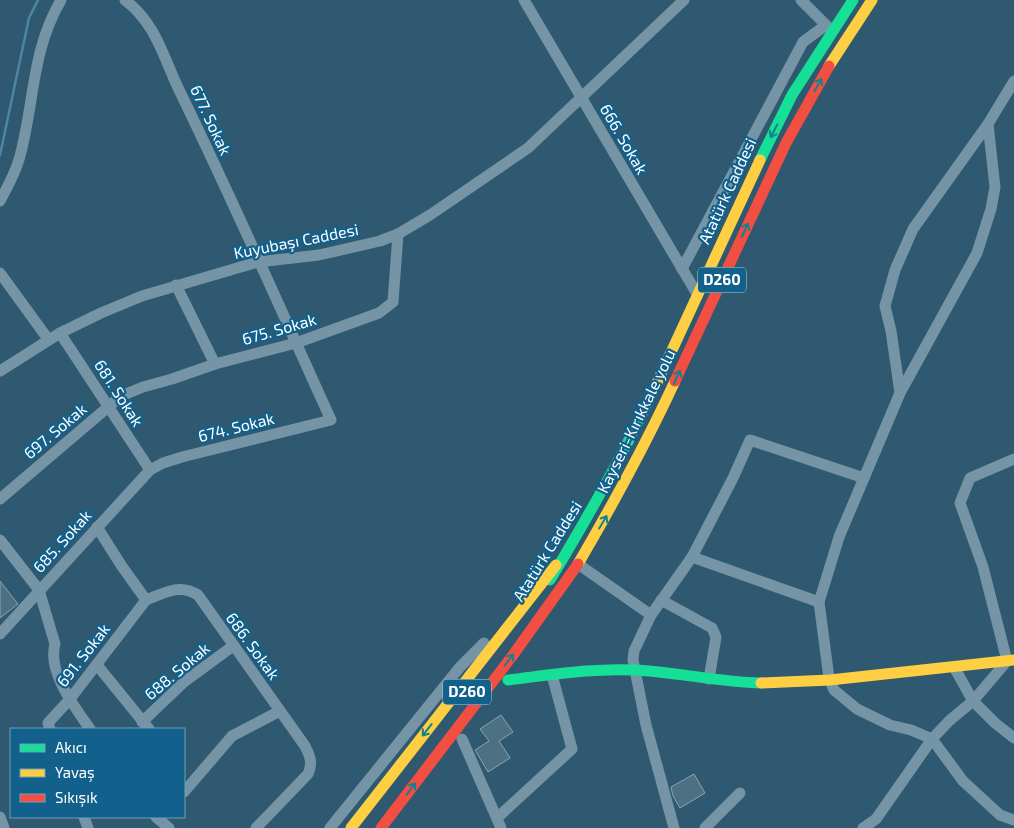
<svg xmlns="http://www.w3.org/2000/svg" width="1014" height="828" font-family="'Exo 2',sans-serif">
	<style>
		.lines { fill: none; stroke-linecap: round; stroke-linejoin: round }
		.stream { stroke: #4d85a3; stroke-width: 2.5 }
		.building { fill: #4d7082; stroke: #8aa4b3 }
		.street { stroke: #7594a5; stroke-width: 11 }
		.fast { stroke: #16e098; stroke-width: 11 }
		.slow { stroke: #ffcf43; stroke-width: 11 }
		.jam { stroke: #f24e42; stroke-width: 11 }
		.oneway { stroke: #13818f }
		.labels { text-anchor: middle; stroke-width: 4.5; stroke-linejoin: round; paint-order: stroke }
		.shield { fill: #12618c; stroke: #b8d0dc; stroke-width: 1 }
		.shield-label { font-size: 15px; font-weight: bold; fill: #fff }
		.street-label { font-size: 16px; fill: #fff; stroke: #12618c }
	</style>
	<rect width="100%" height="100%" fill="#2e5970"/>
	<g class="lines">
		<path class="stream" d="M0,155l29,-137 9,-18"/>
	</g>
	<g class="building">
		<path d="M0,581l18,23 -18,14z"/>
		<path d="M501,715l12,17 -14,9 11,17 -22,14 -13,-22 14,-9 -9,-12z"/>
		<path d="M694,774l11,19 -25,15 -7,-12 -2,-9z"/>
	</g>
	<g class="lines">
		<g class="street">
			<path d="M524,0l173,294"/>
			<path d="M801,0l30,30"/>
			<path d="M0,201c8,-15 16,-29 20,-45 15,-56 11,-104 41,-156"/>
			<path d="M682,269l121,-227 23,-17"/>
			<path d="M0,273l48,66"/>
			<path d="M176,285l39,79"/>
			<path d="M60,333l90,137"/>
			<path d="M0,371l60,-38 41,-20 41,-17 116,-34 61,-7 61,-14 18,-7 32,-19 98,-67 156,-148"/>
			<path d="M900,393l-9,-62 -6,-25 10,-36 18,-41 75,-105 26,-43"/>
			<path d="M864,478l-25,59 -20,65 10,76 5,12 23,19 33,16 21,5 21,9 31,42 37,34 14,5"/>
			<path d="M0,499l121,-103 22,-9 29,-8 43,-15 81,-21 83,-30 14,-11 5,-68"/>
			<path d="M97,527l24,38 25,35c19,-7 33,-17 52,-5l107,151c5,10 8,17 3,28l-52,54"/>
			<path d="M0,540l39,50 16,54c-8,28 20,63 35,85"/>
			<path d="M692,557l127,45"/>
			<path d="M578,564l73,51 41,-58 41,-79 17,-38 114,38 36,-85 77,-140 14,-44 4,-22 -7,-63"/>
			<path d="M661,600l51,28 4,9 -7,42"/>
			<path d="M651,615l-17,36 -1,9 13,65 28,103"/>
			<path d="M0,634l150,-164 13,-7 19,-6 149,-37c-49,-108 -97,-217 -149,-324 -18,-35 -24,-71 -57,-96"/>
			<path d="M97,665l52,64"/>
			<path d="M954,667l19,34 22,22 19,15"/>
			<path d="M142,722l42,-40 49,-36"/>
			<path d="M50,729l-2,-6 22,-24 76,-99"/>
			<path d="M462,739l39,89"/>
			<path d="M184,792l48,-56 48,-25"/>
			<path d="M0,817l4,11"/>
			<path d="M84,817l4,11"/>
			<path d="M156,817l13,11"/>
			<path d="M497,818l75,-69 -20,-74"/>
			<path d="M330,828l130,-161 24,-24"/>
			<path d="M705,828l35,-35"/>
			<path d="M863,828l13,-9 56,-80 17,-18 24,-20 34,-40 -24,-94 -23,-64 10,-25 44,-19"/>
		</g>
		<g class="fast">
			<path d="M760,160l32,-65 61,-95"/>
			<path d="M550,580c38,-63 74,-126 105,-193"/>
			<path d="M508,680c42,-5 84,-12 126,-10 43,2 84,12 127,13"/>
		</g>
		<g class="slow">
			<path d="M829,66l43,-66"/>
			<path d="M655,387l105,-227"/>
			<path d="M578,564c35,-60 68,-120 97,-183"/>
			<path d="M761,683l69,-3 184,-20"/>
			<path d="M351,828l205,-263"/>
		</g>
		<g class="jam">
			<path d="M675,381l111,-238 43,-77"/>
			<path d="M381,828l132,-173 65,-91"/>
		</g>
	</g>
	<defs><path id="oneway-shaft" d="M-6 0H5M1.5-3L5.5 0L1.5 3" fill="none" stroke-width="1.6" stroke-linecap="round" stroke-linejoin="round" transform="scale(1.25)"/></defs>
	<g class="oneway">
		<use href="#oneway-shaft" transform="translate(818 85) rotate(-60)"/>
		<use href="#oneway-shaft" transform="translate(774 131) rotate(117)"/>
		<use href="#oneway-shaft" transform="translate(745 230) rotate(-65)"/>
		<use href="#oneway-shaft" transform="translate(677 377) rotate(-65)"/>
		<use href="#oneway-shaft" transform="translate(603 522) rotate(-59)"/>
		<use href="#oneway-shaft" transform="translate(509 660) rotate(-53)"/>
		<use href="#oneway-shaft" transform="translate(427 730) rotate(128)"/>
		<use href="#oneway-shaft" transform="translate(411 789) rotate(-53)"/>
	</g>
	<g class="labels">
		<g class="shield">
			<rect x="698" y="267.5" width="48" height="25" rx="4"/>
			<rect x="443" y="679.5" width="48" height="25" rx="4"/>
		</g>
		<g class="shield-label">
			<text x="722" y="285">D260</text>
			<text x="467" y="697">D260</text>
		</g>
		<g class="street-label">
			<text transform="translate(211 120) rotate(65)" y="6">677. Sokak</text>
			<text transform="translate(624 139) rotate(60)" y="6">666. Sokak</text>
			<text transform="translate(727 191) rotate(-65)" y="6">Atatürk Caddesi</text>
			<text transform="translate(296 241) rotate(-11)" y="6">Kuyubaşı Caddesi</text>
			<text transform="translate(279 329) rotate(-16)" y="6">675. Sokak</text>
			<text transform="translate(119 393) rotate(57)" y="6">681. Sokak</text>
			<text transform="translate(636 421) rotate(-64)" y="6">Kayseri-Kırıkkale yolu</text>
			<text transform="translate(236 427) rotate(-14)" y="6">674. Sokak</text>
			<text transform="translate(55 431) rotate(-40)" y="6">697. Sokak</text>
			<text transform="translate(62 541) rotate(-48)" y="6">685. Sokak</text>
			<text transform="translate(547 551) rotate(-58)" y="6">Atatürk Caddesi</text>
			<text transform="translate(253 646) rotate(54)" y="6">686. Sokak</text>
			<text transform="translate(83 655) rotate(-52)" y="6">691. Sokak</text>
			<text transform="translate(177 671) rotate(-40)" y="6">688. Sokak</text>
		</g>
	</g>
	<rect x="10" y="728" width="175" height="90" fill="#12618c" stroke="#71a0ba"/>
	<rect x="20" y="744" width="25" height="8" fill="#16e098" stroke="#71a0ba"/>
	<text x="55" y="753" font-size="15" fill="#ffffff">Akıcı</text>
	<rect x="20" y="769" width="25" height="8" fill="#ffcf43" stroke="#71a0ba"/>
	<text x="55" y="778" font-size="15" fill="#ffffff">Yavaş</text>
	<rect x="20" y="794" width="25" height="8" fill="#f24e42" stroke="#71a0ba"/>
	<text x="55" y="803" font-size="15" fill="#ffffff">Sıkışık</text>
</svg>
